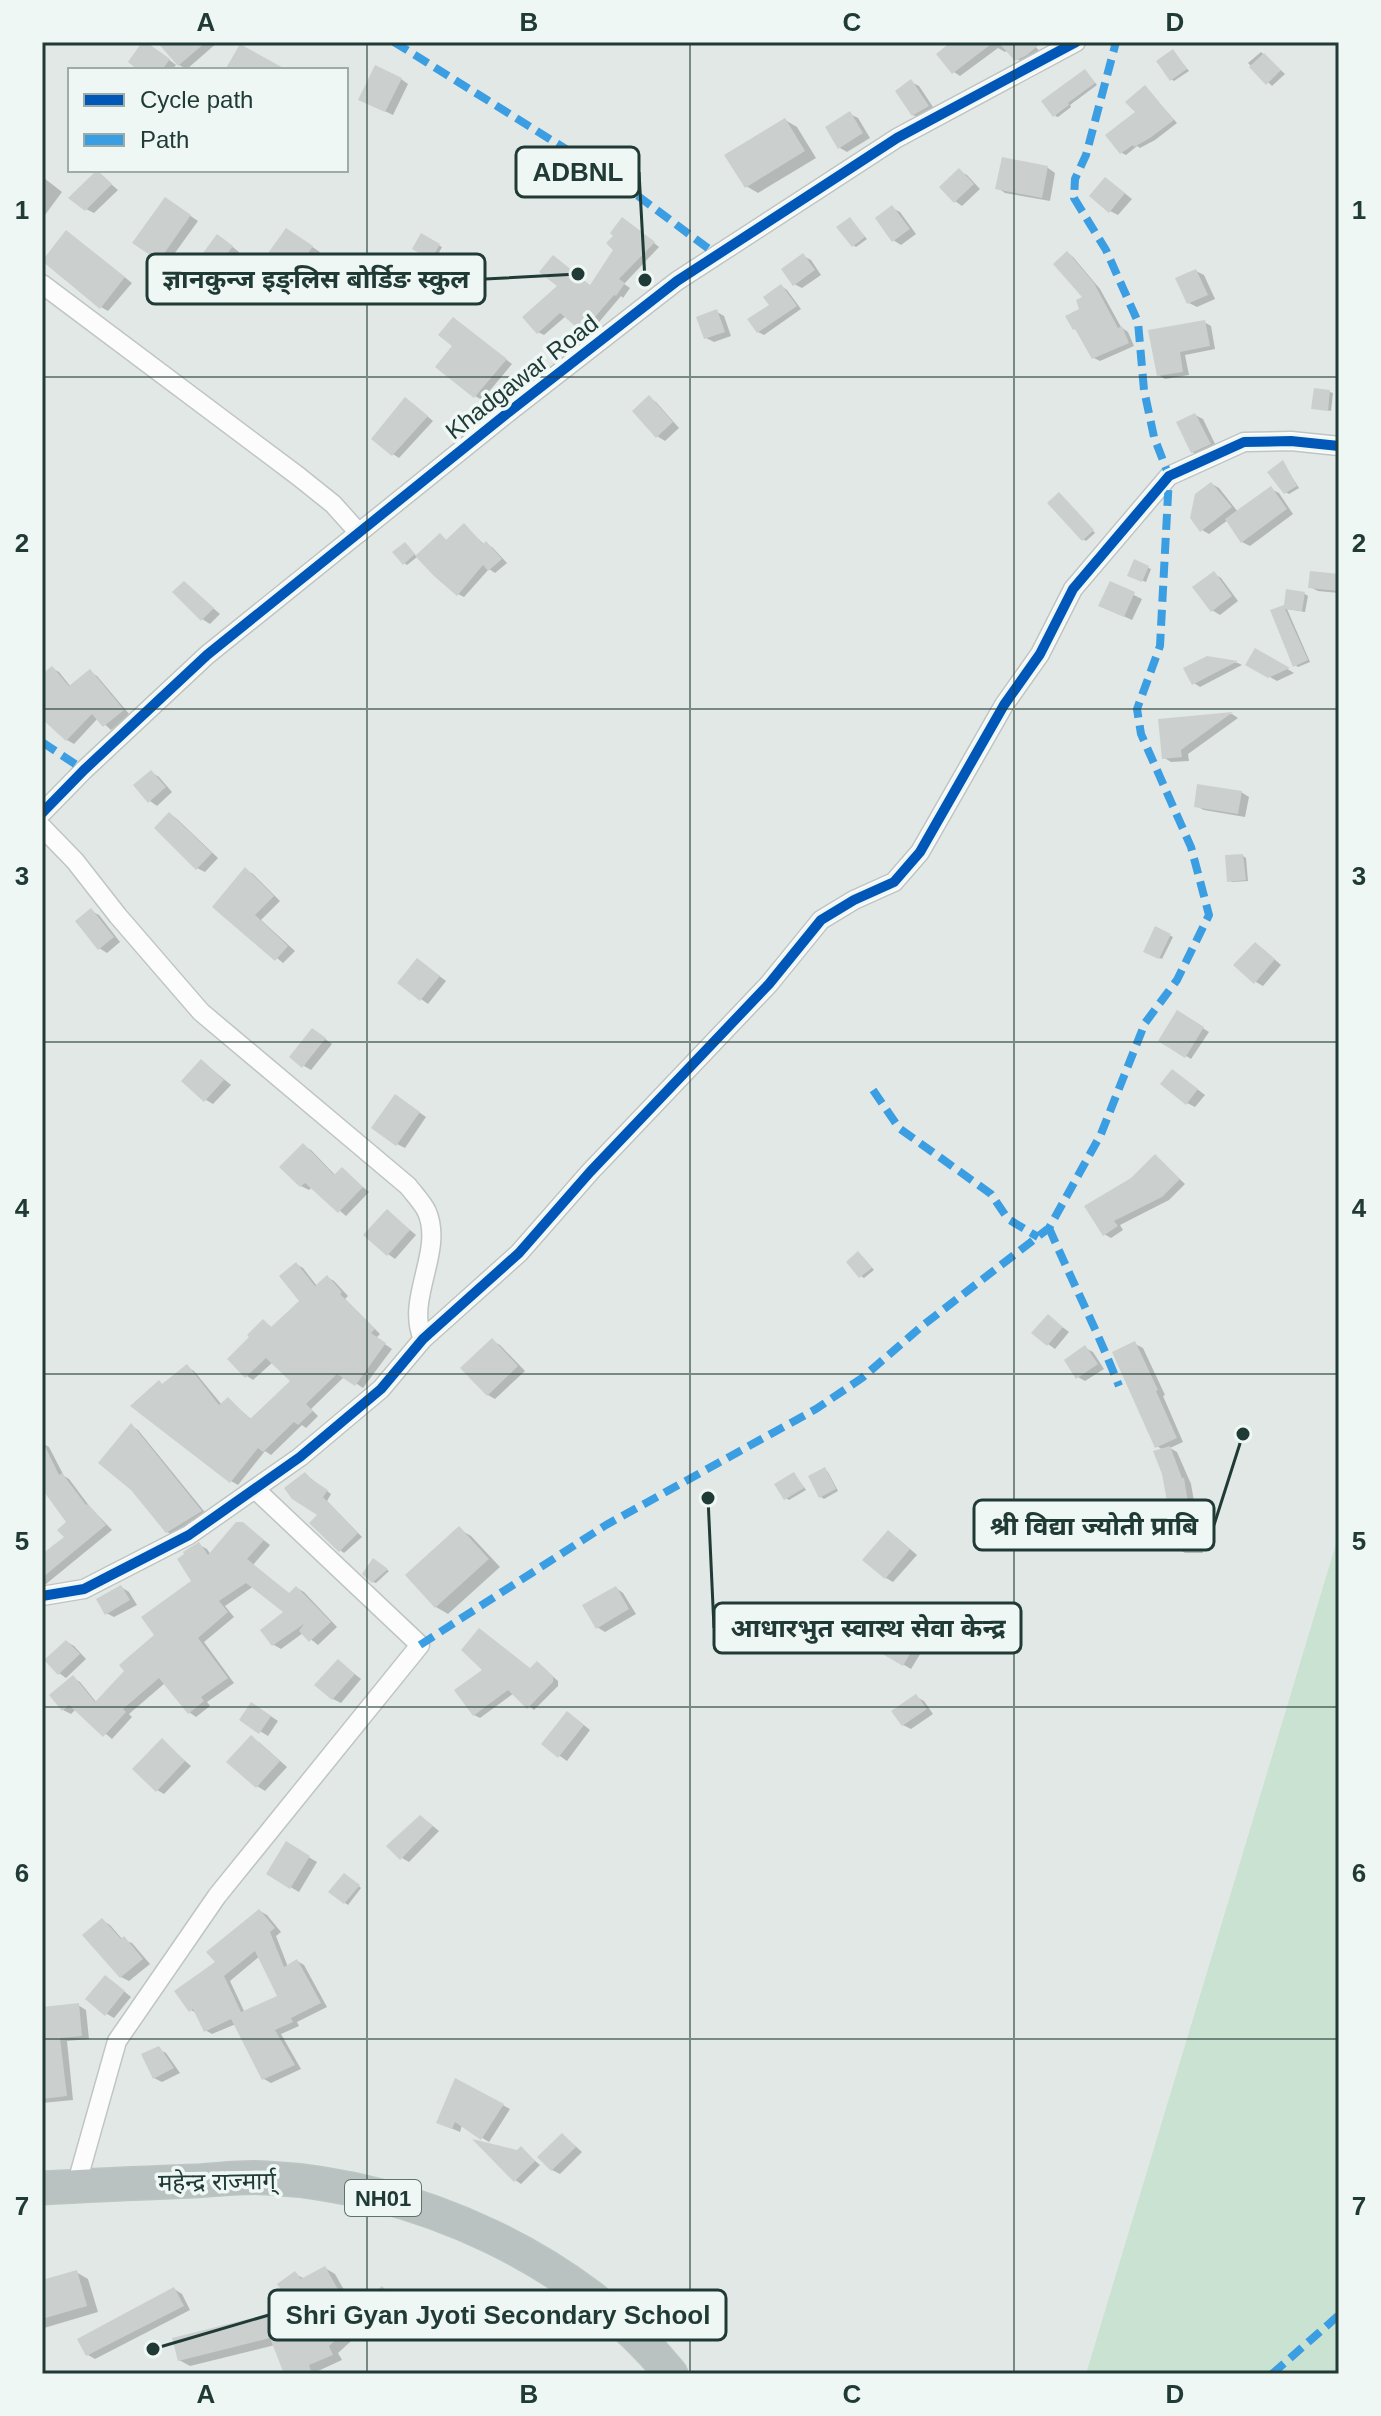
<svg xmlns="http://www.w3.org/2000/svg" width="1381" height="2416" font-family="Arial,'Noto Sans Devanagari',sans-serif">
	<style>
		.green { fill: #cae2d2 }
		.shadow { fill: #0003; fill-rule: evenodd }
		.building { fill: #cbd0ce; fill-rule: evenodd }
		.lines { fill: none; stroke-linecap: round; stroke-linejoin: round }
		.street-casing { stroke: #bfc5c2; stroke-width: 21 }
		.highway-casing { stroke: #bbc5c2; stroke-width: 35 }
		.street { stroke: #fbfcfb; stroke-width: 18 }
		.highway { stroke: #b9c2c0; stroke-width: 32 }
		.quiet { stroke: #3c9ee2; stroke-width: 8; stroke-dasharray: 16 8; stroke-linecap: butt }
		.cycleway-casing { stroke: #eff7f4; stroke-width: 15 }
		.cycleway { stroke: #0057b8; stroke-width: 10 }
		.grid { fill: none; stroke: #203b35; stroke-width: 2; stroke-opacity: 0.55 }
		.labels { text-anchor: middle; stroke-width: 7; stroke-linejoin: round; paint-order: stroke }
		.shield { fill: #eff7f4; stroke: #5e736e; stroke-width: 2 }
		.shield-label { font-size: 22px; font-weight: bold; fill: #203b35 }
		.street-label { font-size: 24px; fill: #203b35; stroke: #eff7f4 }
		.leader { fill: none; stroke: #203b35; stroke-width: 3 }
		.callout-dot { fill: #203b35; stroke: #eff7f4; stroke-width: 3 }
		.callout { fill: #eff7f4; stroke: #203b35; stroke-width: 3 }
		.callout-label { font-size: 26px; text-anchor: middle; font-weight: bold; fill: #203b35 }
		.neatline { fill: none; stroke: #203b35; stroke-width: 3 }
		.grid-label { font-size: 26px; text-anchor: middle; font-weight: bold; fill: #203b35 }
	</style>
	<rect width="100%" height="100%" fill="#e2e8e5"/>
	<path class="green" d="M1339,1534v840h-253z"/>
	<g class="shadow">
		<path d="M171,42h47l-31,27 -8,-4z"/>
		<path d="M955,42h77l8,10 -17,12 -15,-14 -3,2 -7,-4 -38,28 -6,-4z"/>
		<path d="M152,47l24,18 -4,5h-30z"/>
		<path d="M1173,52l16,19 -15,10 -3,-2z"/>
		<path d="M1261,52l24,22 -13,12 -24,-23z"/>
		<path d="M1088,74l9,11 -27,20 1,2 -13,10 -3,-1z"/>
		<path d="M401,79l7,5 -15,31 -25,-12z"/>
		<path d="M911,82l8,4 16,24 -14,9 -8,-4z"/>
		<path d="M1145,87l32,36 -22,17 -15,8 -3,-2 -11,9 -4,-2z"/>
		<path d="M850,114l8,4 12,20 -23,14 -7,-4z"/>
		<path d="M785,120l12,7 19,31 -58,35 -12,-7z"/>
		<path d="M1003,159l45,9 7,5 -5,28 -45,-8 -7,-5z"/>
		<path d="M959,171l8,4 13,14 -18,17 -7,-5z"/>
		<path d="M97,172l21,18 -24,23 -8,-4z"/>
		<path d="M44,178l18,14 -20,27v-39z"/>
		<path d="M1113,184l19,15 -14,16 -8,-4z"/>
		<path d="M173,204l25,17 -31,43 -7,-4z"/>
		<path d="M892,208l8,4 16,22 -15,11 -8,-5z"/>
		<path d="M850,220l17,19 -11,8 -3,-2z"/>
		<path d="M629,223l30,24 -35,37 6,4 -7,10 -2,-2 -32,38 -23,-18 -22,19 -6,-3 -13,-15 66,-31 25,-37z"/>
		<path d="M67,232l65,51 -24,28 -7,-4z"/>
		<path d="M294,235l26,17 -18,25 -7,-4z"/>
		<path d="M422,236l20,11 -7,13 -20,-12z"/>
		<path d="M225,241l14,11 -20,26 -7,-5z"/>
		<path d="M1068,253l5,4 27,32 21,38 7,5 6,14 -34,15 -6,-3 -15,-27 -4,-2 11,-32z"/>
		<path d="M803,256l8,4 10,15 -19,13 -8,-4z"/>
		<path d="M1196,271l8,4 11,24 -18,8 -8,-4z"/>
		<path d="M781,286l6,4 14,19 -37,26 -6,-3z"/>
		<path d="M717,312l7,4 7,20 -17,6 -8,-4z"/>
		<path d="M1204,322l7,4 4,23 -30,6 4,20 -24,4 -6,-4z"/>
		<path d="M460,324l52,40 -30,36 -7,-4 -20,-50z"/>
		<path d="M1330,392l3,1 -2,18 -18,-3z"/>
		<path d="M649,398l7,4 23,26 -14,13 -8,-5z"/>
		<path d="M412,403l21,18 -34,37 -6,-4z"/>
		<path d="M1195,415l8,4 14,29 -17,8 -8,-4z"/>
		<path d="M1283,463l16,25 -10,6 -4,-2z"/>
		<path d="M1212,484l7,4 19,24 33,-23 8,4 14,21 -43,32 -8,-4 -14,-22 -19,14 -7,-4z"/>
		<path d="M1062,496l33,37 -9,8 -3,-2z"/>
		<path d="M464,526l21,19 1,-1 6,3 15,16 -12,10 -6,-4 -25,28 -6,-3 -18,-58 8,5z"/>
		<path d="M408,546l9,11 -10,8 -3,-2z"/>
		<path d="M1135,562l16,7 -5,13 -17,-7z"/>
		<path d="M1214,574l7,4 17,23 -18,14 -8,-5z"/>
		<path d="M1339,576v17l-21,-2 -8,-4z"/>
		<path d="M184,583l36,31 -10,10 -8,-5z"/>
		<path d="M1111,584l31,15 -10,21 -24,-11z"/>
		<path d="M1305,594l3,2 -3,16 -18,-3 23,53 -12,5 -3,-2 -23,-54 13,-5z"/>
		<path d="M1256,650l38,23 -17,8 -29,-17z"/>
		<path d="M1208,658l30,5 4,2 -42,22 -6,-4z"/>
		<path d="M52,668l7,4 12,15 19,-15 7,4 33,39 -19,15 -13,-12 -24,26 -7,-4 -25,-24v-40z"/>
		<path d="M1232,714l6,4 -50,36 1,7 -18,1 -8,-5 -3,-37z"/>
		<path d="M151,772l8,5 13,15 -15,14 -7,-5z"/>
		<path d="M1241,792l8,5 -4,20 -41,-7 -8,-4z"/>
		<path d="M170,814l7,5 41,39 -13,14 -8,-4z"/>
		<path d="M1243,856l3,2 2,23 -16,1 -3,-2z"/>
		<path d="M246,870l7,4 27,27 -19,19 34,31 -12,12 -68,-56z"/>
		<path d="M91,911l8,4 21,27 -13,11 -8,-5z"/>
		<path d="M1156,929l17,8 -11,22 -17,-8z"/>
		<path d="M1263,949l18,16 -18,21 -7,-4z"/>
		<path d="M425,965l21,16 -18,23 -7,-5z"/>
		<path d="M1177,1012l32,20 -18,27 -30,-19z"/>
		<path d="M320,1035l12,9 -21,26 -7,-4z"/>
		<path d="M202,1061l29,24 -18,19 -7,-4z"/>
		<path d="M1180,1076l25,19 -10,12 -8,-4z"/>
		<path d="M403,1101l23,16 -21,31 -8,-4z"/>
		<path d="M303,1146l8,4 25,26 6,-6 27,22 -23,24 -34,-29 -3,3 -8,-4z"/>
		<path d="M1156,1157l29,27 -16,16 -49,25 3,5 -12,8 -7,-4 28,-54z"/>
		<path d="M387,1211l29,24 -21,24 -7,-5z"/>
		<path d="M862,1256l12,14 -10,8 -3,-2z"/>
		<path d="M296,1264l7,4 14,18 10,-9 7,4 14,15 -3,3 35,35 -4,4 16,11 -29,39 -18,-12 -34,33 7,7 -12,12 -4,-3 -31,30 -6,-4 -27,34 -7,-4 -67,-95 23,-19 7,4 28,34 7,-5 23,20 40,-39 -19,-19 -20,18 -6,-4 17,-54 9,6 29,-27z"/>
		<path d="M1048,1316l21,16 -14,17 -7,-5z"/>
		<path d="M492,1341l8,4 25,26 -30,28 -7,-4z"/>
		<path d="M1135,1344l8,4 22,47 -2,1 20,46 -13,6 7,4 14,32 12,69h-18l-7,-4 -15,-99 -6,-4z"/>
		<path d="M1085,1348l8,4 11,17 -19,12 -7,-4z"/>
		<path d="M131,1426l7,4 70,86 -33,20 -8,-4 -35,-44z"/>
		<path d="M42,1443l7,4 15,29 5,3 21,28 22,23 -66,54 -4,-1v-27l24,-19 3,-14 -27,-38z"/>
		<path d="M825,1470l3,2 10,19 -14,8 -3,-2z"/>
		<path d="M305,1474l26,20 -4,7 35,36 -18,16 -4,-3z"/>
		<path d="M794,1474l12,16 -17,10 -3,-2z"/>
		<path d="M250,1529l20,16 -17,20 37,29 7,-6 7,4 33,35 -19,18 -15,-12 -22,16 -7,-4 -11,-14 23,-19 -32,-26 -29,20 9,11 -30,25 30,41 -27,19 3,4 -14,11 -7,-5 -24,-29 -36,31 3,3 -20,22 -36,-30 -5,5 -8,-4 10,-32 7,4 17,21 60,-68 37,-54 5,-36 8,4 4,6z"/>
		<path d="M459,1529l12,7 29,31 -52,47 -12,-7z"/>
		<path d="M896,1537l21,18 -24,27 -7,-4z"/>
		<path d="M374,1561l15,10 -13,12 -3,-1z"/>
		<path d="M121,1587l8,5 8,13 -23,12 -8,-4z"/>
		<path d="M616,1588l7,5 13,21 -31,18 -8,-5z"/>
		<path d="M866,1619l56,32 -11,18 -55,-33z"/>
		<path d="M67,1642l7,4 12,13 -20,19 -7,-5z"/>
		<path d="M338,1661l23,18 -20,24 -8,-4z"/>
		<path d="M538,1663l20,18v5l-24,24 -20,-17 -34,25 -6,-3z"/>
		<path d="M916,1697l8,4 9,13 -22,15 -8,-4z"/>
		<path d="M259,1708l19,13 -10,15 -26,-16z"/>
		<path d="M575,1718l15,12 -23,31 -24,-17z"/>
		<path d="M162,1741l29,25 -27,28 -7,-4z"/>
		<path d="M259,1742l28,25 -22,24 -8,-5z"/>
		<path d="M428,1822l11,9 -30,31 -7,-4z"/>
		<path d="M286,1844l31,18 -18,30 -31,-18z"/>
		<path d="M348,1877l13,11 -13,17 -3,-2z"/>
		<path d="M260,1911l7,4 14,17 -5,4 12,31 9,-6 7,4 23,42 -30,15 2,4 -18,8 20,35 -30,14 -7,-4 -28,-55 -24,10 -7,-4 -7,-16 -7,-4 27,-48zM260,1956l20,41 -35,16 -15,-32z"/>
		<path d="M102,1920l8,5 13,15 9,3 18,21 -21,17 -8,-4z"/>
		<path d="M113,1982l18,15 -17,21 -7,-4z"/>
		<path d="M78,2005l8,5 3,29 -22,2 6,59 -31,3v-94z"/>
		<path d="M158,2049l8,4 14,20 -18,9 -8,-4z"/>
		<path d="M456,2080l54,29 -21,33 -27,-17 -2,7 -14,-6z"/>
		<path d="M563,2135l19,17 -22,22 -8,-4z"/>
		<path d="M521,2149l19,16 -19,19 -6,-4z"/>
		<path d="M325,2268l10,6 17,30 8,5 12,13 -34,31 4,7 -24,11 1,3h-33l-11,-29 -85,21 -11,-6 89,-44 28,-10 -1,-32 10,5z"/>
		<path d="M76,2272l12,7 10,33 -54,16 -2,-1v-45z"/>
		<path d="M383,2288l7,4 19,22 -12,10 -7,-5z"/>
		<path d="M174,2289l8,5 8,16 -95,49 -7,-4z"/>
	</g>
	<g class="building">
		<path d="M142,42h4l24,17 -8,11h-24l-10,-8z"/>
		<path d="M157,42h49l-28,24z"/>
		<path d="M951,42h43l-42,32 -16,-20z"/>
		<path d="M998,42h44l-15,13 -12,6z"/>
		<path d="M240,44l47,26h-62z"/>
		<path d="M1173,49l14,20 -17,12 -14,-20z"/>
		<path d="M1264,53l17,17 -15,15 -17,-18z"/>
		<path d="M375,65l27,13 -17,34 -27,-12z"/>
		<path d="M1085,69l10,14 -27,20 1,2 -16,12 -12,-16z"/>
		<path d="M911,79l18,27 -17,10 -17,-25z"/>
		<path d="M1145,85l29,35 -24,18 -16,9 -1,-2 -13,9 -15,-19 30,-23 -10,-10z"/>
		<path d="M850,111l13,22 -25,16 -13,-22z"/>
		<path d="M785,118l20,33 -60,37 -21,-33z"/>
		<path d="M1002,157l46,9 -6,32 -47,-9z"/>
		<path d="M959,168l15,16 -20,19 -15,-16z"/>
		<path d="M97,170l15,14 -27,27 -17,-13z"/>
		<path d="M1105,177l20,16 -16,20 -20,-17z"/>
		<path d="M165,197l26,18 -32,46 -27,-18z"/>
		<path d="M892,205l18,24 -18,13 -17,-24z"/>
		<path d="M622,217l33,25 -36,37 6,4 -9,13 -2,-1 -32,37 -22,-19 -23,21 -15,-17 35,-31 -18,-14 14,-17 37,30 23,-35 -7,-7 7,-7 -3,-3z"/>
		<path d="M850,217l15,20 -13,10 -16,-20z"/>
		<path d="M286,228l27,18 -19,29 -28,-19z"/>
		<path d="M66,230l59,47 -25,32 -58,-48z"/>
		<path d="M421,233l19,11 -9,16 -19,-11z"/>
		<path d="M217,234l16,12 -22,29 -16,-11z"/>
		<path d="M1067,251l27,32 24,45 4,-2 7,17 -37,16 -17,-30 -2,1 -8,-14 14,-7 -3,-9 6,-3 -29,-33z"/>
		<path d="M803,253l12,17 -22,16 -12,-17z"/>
		<path d="M1196,269l12,26 -21,9 -12,-26z"/>
		<path d="M781,284l16,22 -40,27 -10,-14 22,-14 -6,-8z"/>
		<path d="M717,309l8,23 -21,7 -8,-22z"/>
		<path d="M453,317l54,42 -33,39 -39,-31 17,-21 -14,-11z"/>
		<path d="M1205,320l5,26 -30,6 3,20 -26,4 -9,-46z"/>
		<path d="M1314,388l16,2 -2,21 -17,-2z"/>
		<path d="M649,395l24,27 -17,16 -24,-27z"/>
		<path d="M405,397l23,19 -36,40 -21,-17z"/>
		<path d="M1195,413l16,31 -20,9 -15,-31z"/>
		<path d="M1283,460l14,26 -13,8 -17,-22z"/>
		<path d="M1211,482l21,25 -32,25 -10,-14 5,-24z"/>
		<path d="M1271,486l16,23 -46,34 -16,-24z"/>
		<path d="M1059,492l35,38 -12,11 -35,-38z"/>
		<path d="M464,523l19,21 3,-3 16,18 -14,12 -5,-6 -26,31 -23,-20 -19,-20 25,-23 6,7z"/>
		<path d="M405,542l10,12 -12,11 -11,-13z"/>
		<path d="M1134,559l15,7 -7,16 -15,-6z"/>
		<path d="M1214,571l18,25 -21,16 -19,-25z"/>
		<path d="M1310,571l29,3v17l-31,-3z"/>
		<path d="M184,581l30,27 -13,13 -29,-29z"/>
		<path d="M1110,581l25,11 -11,25 -26,-11z"/>
		<path d="M1286,589l19,3 -3,19 -17,-2 23,51 -15,7 -23,-57 14,-5z"/>
		<path d="M1255,648l35,20 -22,10 -23,-13z"/>
		<path d="M1207,656l31,5 -46,24 -9,-17z"/>
		<path d="M52,666l17,20 21,-17 34,41 -21,17 -11,-13 -26,27 -24,-22v-45z"/>
		<path d="M1233,712l-52,38 1,7 -20,2 -4,-40z"/>
		<path d="M151,770l15,17 -18,16 -15,-18z"/>
		<path d="M1197,784l45,7 -4,23 -44,-7z"/>
		<path d="M169,812l43,41 -16,17 -42,-42z"/>
		<path d="M1243,854l3,26 -19,2 -2,-27z"/>
		<path d="M245,867l29,29 -19,19 33,31 -13,15 -63,-54z"/>
		<path d="M91,908l23,29 -16,13 -23,-29z"/>
		<path d="M1155,926l16,8 -12,25 -16,-7z"/>
		<path d="M1255,942l20,17 -21,25 -21,-19z"/>
		<path d="M417,958l23,18 -20,25 -23,-18z"/>
		<path d="M1177,1010l27,17 -19,31 -27,-17z"/>
		<path d="M312,1028l14,10 -24,30 -13,-11z"/>
		<path d="M201,1059l23,21 -20,22 -23,-21z"/>
		<path d="M1172,1069l26,20 -12,16 -26,-21z"/>
		<path d="M395,1094l25,18 -24,34 -25,-18z"/>
		<path d="M303,1143l31,32 8,-8 21,20 -25,26 -33,-30 -5,4 -21,-20z"/>
		<path d="M1155,1154l25,25 -18,18 -48,24 4,5 -15,10 -19,-30 47,-28z"/>
		<path d="M387,1209l23,21 -23,26 -24,-21z"/>
		<path d="M858,1251l14,17 -13,10 -13,-16z"/>
		<path d="M296,1262l19,24 12,-11 15,17 -2,2 35,35 -4,4 15,10 -31,43 -18,-12 -31,30 7,7 -15,14 -4,-3 -31,30 -5,-4 -28,35 -100,-77 29,-26 3,4 25,-20 32,41 9,-8 22,22 40,-38 -24,-23 -21,20 -18,-19 22,-22 -2,-2 16,-16 8,8 28,-26 -20,-25z"/>
		<path d="M1048,1314l15,13 -16,19 -16,-13z"/>
		<path d="M492,1338l26,28 -31,30 -27,-28z"/>
		<path d="M1135,1341l23,49 -2,1 21,47 -22,10 -43,-96z"/>
		<path d="M1085,1345l13,19 -22,15 -12,-19z"/>
		<path d="M131,1423l71,88 -36,22 -35,-43 -33,-27z"/>
		<path d="M42,1440l17,35 3,-2 24,32 2,-1 18,21 -64,53v-24l22,-17 -7,-7 9,-8 -24,-33z"/>
		<path d="M1170,1446l12,32h2l12,72h-20l-14,-76 -9,-23z"/>
		<path d="M825,1467l11,22 -17,9 -11,-22z"/>
		<path d="M305,1472l6,7 17,11 -5,7 35,36 -19,19 -30,-29 8,-8 -25,-16 -8,-11z"/>
		<path d="M794,1472l10,16 -20,12 -10,-16z"/>
		<path d="M236,1522h7l21,18 -17,19 42,34 7,-7 35,36 -22,20 -10,-11 5,-7 -32,22 -12,-16 23,-18 -37,-29 -27,18 9,11 -30,26 30,40 -27,19 3,4 -16,13 -29,-36 -36,31 3,3 -23,25 -34,-32 -7,6 -13,-16 24,-20 22,27 29,-31 -5,-6 35,-30 -13,-18 50,-36 -14,-22 7,-5 -1,-2 16,-10 9,13z"/>
		<path d="M459,1526l30,33 -54,49 -30,-33z"/>
		<path d="M888,1530l22,19 -25,30 -23,-19z"/>
		<path d="M373,1558l15,11 -16,14 -10,-9z"/>
		<path d="M121,1585l9,15 -25,15 -9,-16z"/>
		<path d="M616,1586l13,23 -33,20 -14,-24z"/>
		<path d="M866,1616l49,29 -12,21 -50,-29z"/>
		<path d="M479,1628l51,40 7,-7 16,15v6l-26,27 -19,-19 -35,26 -19,-26 28,-20 -21,-20z"/>
		<path d="M66,1640l14,14 -22,21 -14,-15z"/>
		<path d="M338,1659l17,15 -23,26 -18,-15z"/>
		<path d="M916,1694l11,15 -25,17 -11,-15z"/>
		<path d="M251,1702l20,14 -12,18 -20,-14z"/>
		<path d="M567,1711l17,14 -26,33 -17,-14z"/>
		<path d="M251,1735l29,26 -24,27 -30,-26z"/>
		<path d="M162,1738l23,23 -29,31 -24,-23z"/>
		<path d="M420,1815l13,11 -33,34 -14,-14z"/>
		<path d="M286,1841l24,15 -20,33 -24,-15z"/>
		<path d="M344,1873l16,12 -16,19 -16,-12z"/>
		<path d="M259,1909l16,19 -5,4 14,35 13,-8 24,44 -30,15 2,4 -18,8 20,35 -33,15 -31,-61 -27,13 -11,-23 -4,3 -15,-21 41,-29 -9,-10zM255,1951l22,45 -36,16 -17,-36z"/>
		<path d="M102,1918l19,21 3,-3 19,23 -23,19 -38,-43z"/>
		<path d="M105,1975l20,16 -20,25 -20,-17z"/>
		<path d="M79,2003l3,33 -22,2 7,58 -25,3v-92z"/>
		<path d="M159,2046l15,22 -21,11 -12,-25z"/>
		<path d="M455,2078l49,26 -23,36 -26,-18 -3,7 -16,-6z"/>
		<path d="M562,2133l14,14 -25,24 -14,-14z"/>
		<path d="M472,2139l45,11 4,-4 14,15 -21,21z"/>
		<path d="M325,2266l21,38 4,-3 13,14 -34,31 4,9 -24,10 3,9h-28l-14,-36 -92,23 -6,-23 96,-24 24,-9 -15,-21 18,-13 6,8z"/>
		<path d="M77,2270l10,36 -45,13v-39z"/>
		<path d="M382,2286l20,23 -14,12 -20,-23z"/>
		<path d="M174,2287l10,19 -98,50 -9,-17z"/>
	</g>
	<g class="lines">
		<g class="street-casing">
			<g id="street">
				<path d="M42,284l256,192 35,28 26,29"/>
				<path d="M42,813l42,-43 123,-115 303,-244 167,-130 220,-143 179,-96"/>
				<path d="M42,827l33,34 43,55 83,96 207,174c6,8 15,17 19,26 17,40 -22,87 -4,127"/>
				<path d="M42,1596l42,-7 105,-54 111,-78 81,-68 42,-50 96,-86 71,-81 179,-188 52,-64 33,-20 40,-18 26,-30 84,-147 36,-51 33,-65 96,-113 75,-34 47,-1 48,5"/>
				<path d="M76,2186l41,-145 100,-145 203,-251 -165,-156"/>
			</g>
		</g>
		<g class="highway-casing">
			<path id="highway" d="M42,2188c51,-3 101,-5 152,-7 24,-1 49,-5 73,-3 146,7 311,81 404,196"/>
		</g>
		<use href="#street" class="street"/>
		<use href="#highway" class="highway"/>
		<g class="quiet">
			<path d="M394,42l228,142 95,71"/>
			<path d="M42,742l42,28"/>
			<path d="M873,1090l26,38 92,66 17,25 30,18"/>
			<path d="M1049,1228c23,53 49,104 70,158"/>
			<path d="M420,1645l186,-120 210,-116 46,-31 60,-52 127,-98 52,-94 44,-111 32,-43 32,-65 -18,-68 -50,-113 -4,-25 23,-63 9,-170 -15,-39 -10,-47 -6,-68 -32,-72 -32,-52 1,-19 11,-24 30,-113"/>
			<path d="M1272,2374l67,-59"/>
		</g>
		<g class="cycleway-casing">
			<g id="cycleway">
				<path d="M42,813l42,-43 123,-115 303,-244 167,-130 220,-143 179,-96"/>
				<path d="M42,1596l42,-7 105,-54 111,-78 81,-68 42,-50 96,-86 71,-81 179,-188 52,-64 33,-20 40,-18 26,-30 84,-147 36,-51 33,-65 96,-113 75,-34 47,-1 48,5"/>
			</g>
		</g>
		<use href="#cycleway" class="cycleway"/>
	</g>
	<path class="grid" d="M367,42v2332M690,42v2332M1014,42v2332M42,377h1297M42,709h1297M42,1042h1297M42,1374h1297M42,1707h1297M42,2039h1297"/>
	<g class="labels">
		<rect class="shield" x="345" y="2180" width="76" height="36" rx="6"/>
		<g class="shield-label">
			<text x="383" y="2206">NH01</text>
		</g>
		<g class="street-label">
			<text transform="translate(522 377) rotate(-38)" y="8">Khadgawar Road</text>
			<text transform="translate(217 2182) rotate(-1)" y="8">महेन्द्र राज्मार्ग्</text>
		</g>
	</g>
	<path class="leader" d="M645 280L639 172M578 274L485 279M1243 1434L1214 1525M708 1498L714 1628M153 2349L269 2315"/>
	<g class="callout-dot">
		<circle cx="645" cy="280" r="8"/>
		<circle cx="578" cy="274" r="8"/>
		<circle cx="1243" cy="1434" r="8"/>
		<circle cx="708" cy="1498" r="8"/>
		<circle cx="153" cy="2349" r="8"/>
	</g>
	<g class="callout">
		<rect x="516" y="147" width="123" height="50" rx="8"/>
		<rect x="147" y="254" width="338" height="50" rx="8"/>
		<rect x="974" y="1500" width="240" height="50" rx="8"/>
		<rect x="714" y="1603" width="307" height="50" rx="8"/>
		<rect x="269" y="2290" width="457" height="50" rx="8"/>
	</g>
	<g class="callout-label">
		<text x="578" y="181">ADBNL</text>
		<text x="316" y="288">ज्ञानकुन्ज इङ्लिस बोर्डिङ स्कुल</text>
		<text x="1094" y="1535">श्री विद्या ज्योती प्राबि</text>
		<text x="868" y="1637">आधारभुत स्वास्थ सेवा केन्द्र</text>
		<text x="498" y="2324">Shri Gyan Jyoti Secondary School</text>
	</g>
	<rect width="1381" height="2416" fill="none" stroke="#eff7f4" stroke-width="88"/>
	<rect x="68" y="68" width="280" height="104" fill="#eff7f4" stroke="#9caca8" stroke-width="2"/>
	<rect x="84" y="94" width="40" height="12" fill="#0057b8" stroke="#9caca8" stroke-width="2"/>
	<text x="140" y="108" font-size="24" fill="#203b35">Cycle path</text>
	<rect x="84" y="134" width="40" height="12" fill="#3c9ee2" stroke="#9caca8" stroke-width="2"/>
	<text x="140" y="148" font-size="24" fill="#203b35">Path</text>
	<rect x="44" y="44" width="1293" height="2328" class="neatline"/>
	<g class="grid-label">
		<text x="206" y="31">A</text>
		<text x="529" y="31">B</text>
		<text x="852" y="31">C</text>
		<text x="1175" y="31">D</text>
		<text x="22" y="219">1</text>
		<text x="1359" y="219">1</text>
		<text x="22" y="552">2</text>
		<text x="1359" y="552">2</text>
		<text x="22" y="885">3</text>
		<text x="1359" y="885">3</text>
		<text x="22" y="1217">4</text>
		<text x="1359" y="1217">4</text>
		<text x="22" y="1550">5</text>
		<text x="1359" y="1550">5</text>
		<text x="22" y="1882">6</text>
		<text x="1359" y="1882">6</text>
		<text x="22" y="2215">7</text>
		<text x="1359" y="2215">7</text>
		<text x="206" y="2403">A</text>
		<text x="529" y="2403">B</text>
		<text x="852" y="2403">C</text>
		<text x="1175" y="2403">D</text>
	</g>
</svg>
